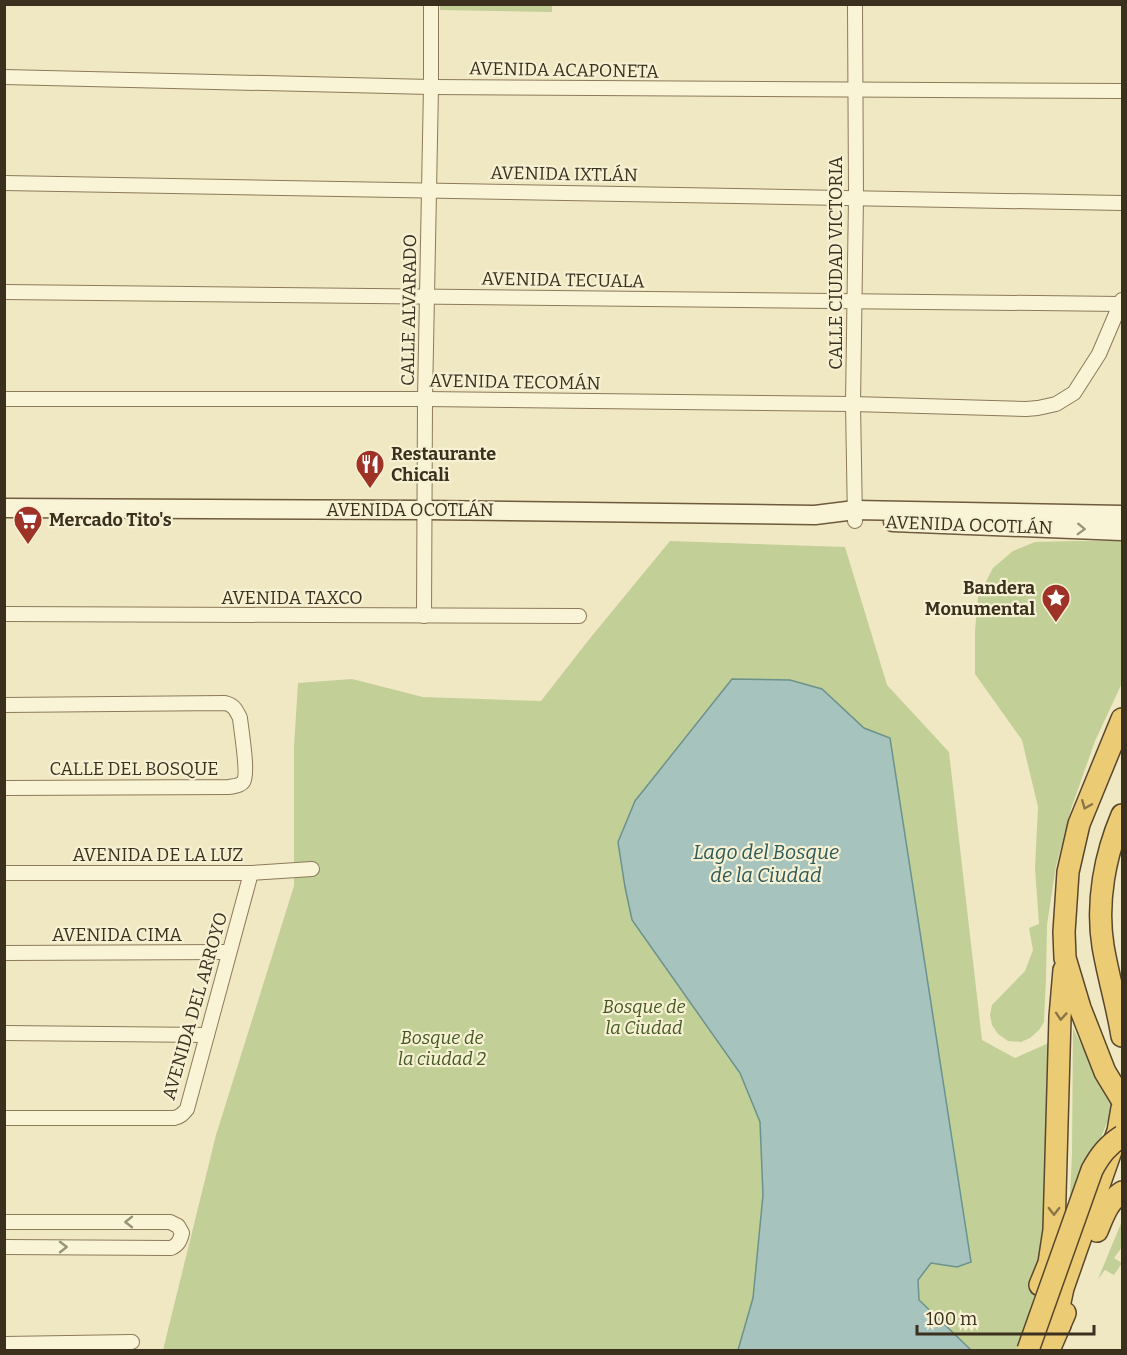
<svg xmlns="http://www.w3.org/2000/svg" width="1127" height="1355" font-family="Bitter,serif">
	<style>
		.green { fill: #c2cf97 }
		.water { fill: #a6c3be; stroke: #6c928d; stroke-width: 1.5 }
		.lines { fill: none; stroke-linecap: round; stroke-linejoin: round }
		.minor-casing { stroke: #8c7a59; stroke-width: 16 }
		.secondary-casing { stroke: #6e5a3c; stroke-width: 21 }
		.trunk-casing { stroke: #59472d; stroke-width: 24 }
		.minor { stroke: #faf4d7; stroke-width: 14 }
		.secondary { stroke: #faf4d7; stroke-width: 18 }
		.trunk { stroke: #eccb75; stroke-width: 21 }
		.trunk-bridge-casing { stroke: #59472d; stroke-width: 24; stroke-linecap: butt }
		.trunk-bridge { stroke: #eccb75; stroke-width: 21 }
		.oneway { stroke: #9a927a }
		.oneway2 { stroke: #8b7545 }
		.labels { text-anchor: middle; stroke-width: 4.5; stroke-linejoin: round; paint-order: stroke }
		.street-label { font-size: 18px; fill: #3b2f1e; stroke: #f7f1d3 }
		.poi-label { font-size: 18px; font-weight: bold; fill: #3b2f1e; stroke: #f7f1d3; text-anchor: start }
		.park-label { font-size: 18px; font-style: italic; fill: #455823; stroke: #f7f1d3 }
		.water-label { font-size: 20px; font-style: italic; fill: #2c595b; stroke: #f7f1d3 }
	</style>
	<rect width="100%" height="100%" fill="#f0e8c3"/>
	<g class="green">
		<path d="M440,5h112v7l-112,-2z"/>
		<path d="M670,541l175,6 42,138 62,67 33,288 33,18 36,-16 -5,208 -26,100h-857l53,-215 78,-249v-139l4,-64 54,-4 71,18 118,4 50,-64z"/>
		<path d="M1076,541h46v142l-27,58 -24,68 -15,57 -9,59 -1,53 -2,44 -5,8 -9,8 -9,4 -13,-1 -10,-7 -6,-9 -2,-10 2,-10 33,-34 8,-21 -4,-22 10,-4 -4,-56 3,-61 -16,-67 -47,-66v-43l3,-34 15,-29 20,-17 22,-9z"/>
		<path d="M1073,1028l40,79 -44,113 3,-67z"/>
		<path d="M1122,1221v26l-8,11 8,5 -8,12 -9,-5 -7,9z"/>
	</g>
	<path class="water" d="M732,679l58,1 32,9 42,39 26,10 81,524 -14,5 -26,-4 -13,17 1,20 52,50h-233l15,-52 10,-103 -3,-73 -20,-49 -108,-153 -7,-33 -7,-45 17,-41z"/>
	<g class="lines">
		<g class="minor-casing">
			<g id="minor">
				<path d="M855,4l1,192 -3,208 2,117"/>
				<path d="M4,77l427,10 691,4"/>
				<path d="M4,183c373,7 746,10 1118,20"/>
				<path d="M4,292l1117,12"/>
				<path d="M4,399h421l428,5 173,5 12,-1 18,-4 18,-11 25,-39 23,-54"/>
				<path d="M4,614l575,2"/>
				<path d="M424,616l1,-217 6,-312v-83"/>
				<path d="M4,705l221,-2c9,2 11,7 15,15 1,11 9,57 3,64 -3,4 -9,4 -14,5l-225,1"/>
				<path d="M4,873h247l61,-4"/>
				<path d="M4,953l225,-1"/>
				<path d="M4,1033l203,2"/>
				<path d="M4,1118h170c6,-1 9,-4 13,-9l64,-236"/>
				<path d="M4,1222h166l8,4 4,7c-2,8 -4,12 -11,15l-167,-1"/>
				<path d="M4,1344l128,-2"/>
			</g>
		</g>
		<g class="secondary-casing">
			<g id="secondary">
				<path d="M4,508l421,2 390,5 40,-5 267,5"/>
				<path d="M893,522l229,9"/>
			</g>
		</g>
		<g class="trunk-casing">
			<g id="trunk">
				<path d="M1122,719l-43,105 -11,48 -4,60 1,26 15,50 25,64 17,28"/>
				<path d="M1122,815c-17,40 -26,87 -19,131 5,30 14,59 19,90"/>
				<path d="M1097,1231c6,-14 11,-30 25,-39"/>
				<path d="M1040,1285l9,-22 5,-33 6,-213 4,-47"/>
				<path d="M1060,1325v-23l3,-14 55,-157 4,-23"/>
				<path d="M1049,1350l16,-37"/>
			</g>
		</g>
		<use href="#minor" class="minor"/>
		<use href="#secondary" class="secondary"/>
		<use href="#trunk" class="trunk"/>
		<g class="trunk-bridge-casing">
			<path id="trunk-bridge" d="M1028,1350l64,-180c8,-15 16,-25 30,-34"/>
		</g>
		<use href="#trunk-bridge" class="trunk-bridge"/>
	</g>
	<defs><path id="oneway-chevron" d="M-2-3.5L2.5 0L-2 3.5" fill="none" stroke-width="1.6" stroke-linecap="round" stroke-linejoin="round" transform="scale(1.5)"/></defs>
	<g class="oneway">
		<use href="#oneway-chevron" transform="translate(1081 529) rotate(2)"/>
		<use href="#oneway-chevron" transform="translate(129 1222) rotate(180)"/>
		<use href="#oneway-chevron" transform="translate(63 1247)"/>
	</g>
	<g class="oneway2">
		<use href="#oneway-chevron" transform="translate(1086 805) rotate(112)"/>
		<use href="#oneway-chevron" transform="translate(1061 1016) rotate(94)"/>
		<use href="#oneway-chevron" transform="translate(1054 1211) rotate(90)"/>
	</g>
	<defs>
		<g id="restaurant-pin" transform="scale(1.5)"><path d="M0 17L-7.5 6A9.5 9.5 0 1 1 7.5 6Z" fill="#9e3226" stroke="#f7f1d3"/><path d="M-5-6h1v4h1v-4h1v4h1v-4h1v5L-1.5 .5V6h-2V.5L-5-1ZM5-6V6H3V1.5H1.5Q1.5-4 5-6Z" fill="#fff"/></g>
		<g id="supermarket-pin" transform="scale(1.5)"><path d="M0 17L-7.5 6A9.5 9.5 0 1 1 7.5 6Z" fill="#9e3226" stroke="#f7f1d3"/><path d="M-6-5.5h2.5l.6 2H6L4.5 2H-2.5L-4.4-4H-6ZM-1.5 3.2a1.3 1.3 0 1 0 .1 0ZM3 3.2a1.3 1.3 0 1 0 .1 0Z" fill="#fff"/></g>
		<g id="sight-pin" transform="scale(1.5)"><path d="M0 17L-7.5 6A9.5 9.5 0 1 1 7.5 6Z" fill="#9e3226" stroke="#f7f1d3"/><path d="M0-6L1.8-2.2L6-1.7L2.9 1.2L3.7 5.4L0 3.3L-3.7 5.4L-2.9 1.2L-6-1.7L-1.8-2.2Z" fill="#fff"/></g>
	</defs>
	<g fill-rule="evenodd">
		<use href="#restaurant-pin" x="370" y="464"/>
		<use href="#supermarket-pin" x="28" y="520"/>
		<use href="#sight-pin" x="1056" y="598"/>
	</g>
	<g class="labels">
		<g class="street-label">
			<text transform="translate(564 70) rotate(1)" y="6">AVENIDA ACAPONETA</text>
			<text transform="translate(564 174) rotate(1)" y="6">AVENIDA IXTLÁN</text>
			<text transform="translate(836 263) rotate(-90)" y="6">CALLE CIUDAD VICTORIA</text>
			<text transform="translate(563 280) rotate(1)" y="6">AVENIDA TECUALA</text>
			<text transform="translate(409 310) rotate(-89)" y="6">CALLE ALVARADO</text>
			<text transform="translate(515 382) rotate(1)" y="6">AVENIDA TECOMÁN</text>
			<text x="410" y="516">AVENIDA OCOTLÁN</text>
			<text transform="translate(969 525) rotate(2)" y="6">AVENIDA OCOTLÁN</text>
			<text x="292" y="604">AVENIDA TAXCO</text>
			<text x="134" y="775">CALLE DEL BOSQUE</text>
			<text x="158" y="861">AVENIDA DE LA LUZ</text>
			<text x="117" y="941">AVENIDA CIMA</text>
			<text transform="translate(195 1006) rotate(-74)" y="6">AVENIDA DEL ARROYO</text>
		</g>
		<g class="poi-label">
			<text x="391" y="460">Restaurante<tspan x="391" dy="21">Chicali</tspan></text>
			<text x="49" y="526">Mercado Tito's</text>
			<text x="1035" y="594" text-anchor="end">Bandera<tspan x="1035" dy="21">Monumental</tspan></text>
		</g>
		<g class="park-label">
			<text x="644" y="1013">Bosque de<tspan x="644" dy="21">la Ciudad</tspan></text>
			<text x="442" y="1044">Bosque de<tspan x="442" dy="21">la ciudad 2</tspan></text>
		</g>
		<g class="water-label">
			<text x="766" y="859">Lago del Bosque<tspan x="766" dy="23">de la Ciudad</tspan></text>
		</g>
	</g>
	<rect width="1127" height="1355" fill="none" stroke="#3b2f1e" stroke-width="12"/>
	<path d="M917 1325v9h177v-9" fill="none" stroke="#3b2f1e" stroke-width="3"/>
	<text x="926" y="1325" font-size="18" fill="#3b2f1e" stroke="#f7f1d3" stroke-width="4.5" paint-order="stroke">100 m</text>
</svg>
